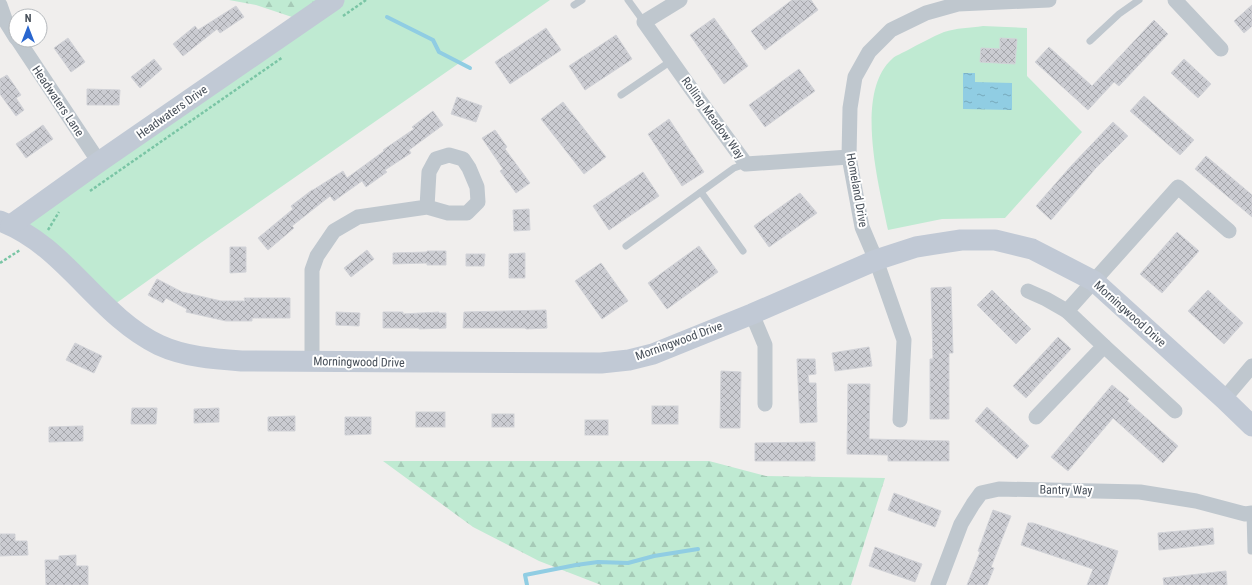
<svg xmlns="http://www.w3.org/2000/svg" width="1252" height="585" font-family="'Roboto Condensed',sans-serif">
	<style>
		.green { fill: #bfead2 }
		.forest { fill: url(#forest-firs) }
		.water { fill: url(#water-ripples) }
		.lines { fill: none; stroke-linecap: round; stroke-linejoin: round }
		.stream { stroke: #90cde3; stroke-width: 4 }
		.building { fill: url(#building-cross-hatch); stroke: #d2d3d8 }
		.path { stroke: #7ac5a5; stroke-width: 2.5; stroke-dasharray: 3 2; stroke-linecap: butt }
		.lane { stroke: #bfc7ce; stroke-width: 7 }
		.street { stroke: #bfc7ce; stroke-width: 15 }
		.secondary { stroke: #c1c9d5; stroke-width: 21 }
		.labels { text-anchor: middle; stroke-width: 4; stroke-linejoin: round; paint-order: stroke }
		.street-label { font-size: 12px; fill: #474f59; stroke: #fff }
	</style>
	<defs>
		<pattern id="forest-firs" width="22" height="20" patternUnits="userSpaceOnUse"><rect width="22" height="20" fill="#bfead2"/><path d="M5 1l3.5 6h-7zM16 11l3.5 6h-7z" fill="#a6cab7"/></pattern>
		<pattern id="water-ripples" width="26" height="14" patternUnits="userSpaceOnUse"><rect width="26" height="14" fill="#90cde3"/><path d="M2 4q2-2 4 0t4 0M15 11q2-2 4 0t4 0" fill="none" stroke="#77a9bb"/></pattern>
		<pattern id="building-cross-hatch" width="8" height="8" patternUnits="userSpaceOnUse"><rect width="8" height="8" fill="#cbccd2"/><path d="M0 0l8 8M0 8l8-8" fill="none" stroke="#a7a8ad"/></pattern>
	</defs>
	<rect width="100%" height="100%" fill="#f0eeed"/>
	<g class="green">
		<path d="M334,0h216l-348,242 -94,67 -97,-84z"/>
		<path d="M983,26l44,2v48l55,56 -77,86 -63,1 -54,11c-9,-44 -34,-137 4,-171 4,-4 11,-6 16,-9 11,-6 24,-13 36,-18 12,-4 26,-4 39,-6z"/>
	</g>
	<g class="forest">
		<path d="M229,0h105l-30,21 -48,-16z"/>
		<path d="M383,461h326l57,15 119,2 -34,107h-250l-62,-24 -66,-34z"/>
	</g>
	<path class="water" d="M963,73h12v9l37,1v27l-49,-1z"/>
	<g class="lines">
		<g class="stream">
			<path d="M387,17l46,23 6,12 31,16"/>
			<path d="M527,585l-2,-10 51,-10 22,-3 30,1 26,-7 44,-7"/>
		</g>
	</g>
	<g class="building">
		<path d="M792,0h19l7,10 -53,40 -14,-19z"/>
		<path d="M1252,5v21l-8,7 -10,-12z"/>
		<path d="M236,6l8,11 -24,16 -3,-4 -34,27 -10,-12 22,-18 3,4z"/>
		<path d="M714,18l34,48 -24,18 -34,-49z"/>
		<path d="M1154,20l14,14 -49,52 -5,-4 -26,28 -53,-48 14,-15 43,39z"/>
		<path d="M546,28l15,22 -51,34 -15,-22z"/>
		<path d="M616,35l16,24 -47,31 -16,-24z"/>
		<path d="M68,38l17,24 -14,10 -17,-24z"/>
		<path d="M1000,38l17,1 -2,25 -35,-2 1,-14 19,1z"/>
		<path d="M154,59l8,10 -22,19 -9,-11z"/>
		<path d="M1184,59l27,25 -13,14 -27,-25z"/>
		<path d="M799,69l16,22 -50,36 -16,-22z"/>
		<path d="M7,75l14,20 -5,3 8,12 -8,6 -16,-22v-15z"/>
		<path d="M87,89l33,1 -1,15h-32z"/>
		<path d="M1144,96l50,44 -14,15 -50,-44z"/>
		<path d="M457,97l25,9 -6,16 -25,-8z"/>
		<path d="M563,102l43,55 -22,17 -43,-55z"/>
		<path d="M433,111l10,14 -34,25 2,3 -26,17 2,2 -21,15 -4,-6 -28,20 -4,-5 -38,30 2,2 -26,22 -10,-12 35,-29 -2,-3 21,-16h1l30,-19 4,7 37,-27 -1,-1 31,-21 -2,-2z"/>
		<path d="M669,119l35,53 -22,14 -34,-52z"/>
		<path d="M1113,122l15,14 -33,33 -44,51 -15,-14 35,-40z"/>
		<path d="M43,125l10,14 -27,19 -10,-14z"/>
		<path d="M495,130l12,17 -2,2 25,34 -14,10 -16,-22 3,-2 -21,-31z"/>
		<path d="M1206,156l46,39v22l-57,-48z"/>
		<path d="M643,172l16,24 -50,34 -16,-24z"/>
		<path d="M800,193l17,20 -48,34 -15,-21z"/>
		<path d="M529,209l1,21 -16,1 -1,-21z"/>
		<path d="M1177,232l22,19 -37,42 -22,-19z"/>
		<path d="M699,246l19,26 -51,37 -19,-26z"/>
		<path d="M230,247h16v25l-16,1z"/>
		<path d="M367,250l7,9 -23,18 -7,-9z"/>
		<path d="M427,251h19v14h-19v-2l-34,1v-11l34,-1z"/>
		<path d="M525,253v25h-16v-24z"/>
		<path d="M466,254h19l-1,12h-18z"/>
		<path d="M601,263l27,38 -26,18 -27,-38z"/>
		<path d="M157,279l25,13 39,9h24l-1,-3h46v20h-38v3h-26l-40,-9 1,-3 -21,-11 -3,5 -15,-8z"/>
		<path d="M951,287l2,66h-4v66h-19v-60h3l-2,-71z"/>
		<path d="M992,290l39,39 -15,15 -39,-39z"/>
		<path d="M1208,290l35,33 -19,21 -36,-33z"/>
		<path d="M546,310l1,18 -21,1 -1,-1h-62l1,-16z"/>
		<path d="M336,312l24,1 -1,13 -23,-1z"/>
		<path d="M383,312h20v2l36,-2v1h7v15l-27,1v-1h-36z"/>
		<path d="M1058,337l13,12 -45,49 -13,-12z"/>
		<path d="M75,343l27,13 -8,17 -28,-13z"/>
		<path d="M869,347l3,19 -37,5 -3,-18z"/>
		<path d="M797,359h18l1,15 -8,1 1,8h7l1,39 -17,1z"/>
		<path d="M721,371l20,1 -1,56h-20z"/>
		<path d="M848,384h22l-1,55 80,2v20h-61v-6l-41,-1z"/>
		<path d="M1112,385l17,14 -2,2 51,45 -15,17 -50,-45 -45,53 -17,-14z"/>
		<rect x="652" y="406" width="26" height="18"/>
		<path d="M987,407l42,39 -12,13 -42,-38z"/>
		<path d="M132,408h25l-1,16h-25z"/>
		<path d="M219,408v14l-25,1v-14z"/>
		<rect x="416" y="412" width="29" height="15"/>
		<rect x="492" y="414" width="22" height="13"/>
		<path d="M295,416v15h-27v-14z"/>
		<path d="M345,417h26v17l-26,1z"/>
		<rect x="585" y="420" width="23" height="15"/>
		<path d="M83,426v15l-34,1v-15z"/>
		<path d="M815,442v19h-60v-18z"/>
		<path d="M894,493l47,18 -6,16 -47,-17z"/>
		<path d="M993,510l18,6 -20,51 3,1 -7,17h-20l13,-33 -2,-1z"/>
		<path d="M1028,523h5l85,28 -11,34h-20l6,-16 -72,-24z"/>
		<path d="M1213,528l1,16 -55,6 -1,-17z"/>
		<path d="M0,534h15v7h12l1,14 -28,1z"/>
		<path d="M875,547l47,17 -7,18 -46,-16z"/>
		<path d="M76,555v11h12v19h-42l-1,-25h14v-4z"/>
		<path d="M1226,571l1,14h-63l-1,-7z"/>
	</g>
	<g class="lines">
		<g class="path">
			<path d="M343,16l23,-16"/>
			<path d="M90,191l193,-134"/>
			<path d="M48,230l11,-18"/>
			<path d="M0,263l20,-13"/>
		</g>
		<g class="lane">
			<path d="M628,0l16,22"/>
			<path d="M574,5l8,-5"/>
			<path d="M1090,41l29,-27 20,-14"/>
			<path d="M621,95l50,-34"/>
			<path d="M701,192l42,59"/>
			<path d="M626,246l108,-78 12,-4"/>
			<path d="M1250,513l1,38"/>
		</g>
		<g class="street">
			<path d="M680,0l-36,22 48,68 54,74 103,-7"/>
			<path d="M1175,0l46,49"/>
			<path d="M0,5l6,17 10,16"/>
			<path d="M18,40l81,122"/>
			<path d="M1028,291l18,8 21,12"/>
			<path d="M752,314l13,31v59"/>
			<path d="M1104,346l71,65"/>
			<path d="M312,361v-91l5,-14 17,-25 24,-14 69,-10 21,6h19l11,-11 -1,-15 -8,-19 -6,-9 -14,-4 -13,4 -7,13 -2,35"/>
			<path d="M1224,399l28,-33"/>
			<path d="M1036,417l68,-71 -37,-35 111,-124 51,44"/>
			<path d="M900,420l4,-80 -28,-80 -14,-33 -13,-70 1,-49 5,-31 14,-25 22,-22 35,-17 32,-9 91,-4"/>
			<path d="M938,585l23,-61 12,-20 8,-11 18,-4 141,3 56,9 49,13 7,-1"/>
		</g>
		<g class="secondary">
			<path d="M0,221c65,24 97,94 159,124 26,12 55,14 83,16l359,2 28,-3 24,-6 99,-40 124,-54 40,-13 45,-7h34l37,9 62,32 130,118 28,27"/>
			<path d="M11,225l88,-63 235,-162"/>
		</g>
	</g>
	<g class="labels">
		<g class="street-label">
			<text transform="translate(58 101) rotate(56)" y="4">Headwaters Lane</text>
			<text transform="translate(172 112) rotate(-35)" y="4">Headwaters Drive</text>
			<text transform="translate(713 118) rotate(54)" y="4">Rolling Meadow Way</text>
			<text transform="translate(857 190) rotate(80)" y="4">Homeland Drive</text>
			<text transform="translate(1130 314) rotate(42)" y="4">Morningwood Drive</text>
			<text transform="translate(679 341) rotate(-20)" y="4">Morningwood Drive</text>
			<text transform="translate(359 362) rotate(1)" y="4">Morningwood Drive</text>
			<text transform="translate(1066 490) rotate(1)" y="4">Bantry Way</text>
		</g>
	</g>
	<g transform="translate(28 28)"><circle r="19" fill="#ffffff" stroke="#b5b9bd"/>
	<path d="M0-3L7 15L0 10L-7 15Z" fill="#2966cf"/>
	<text y="-6" font-size="11" font-weight="bold" text-anchor="middle" fill="#474f59">N</text>
	</g>
</svg>
